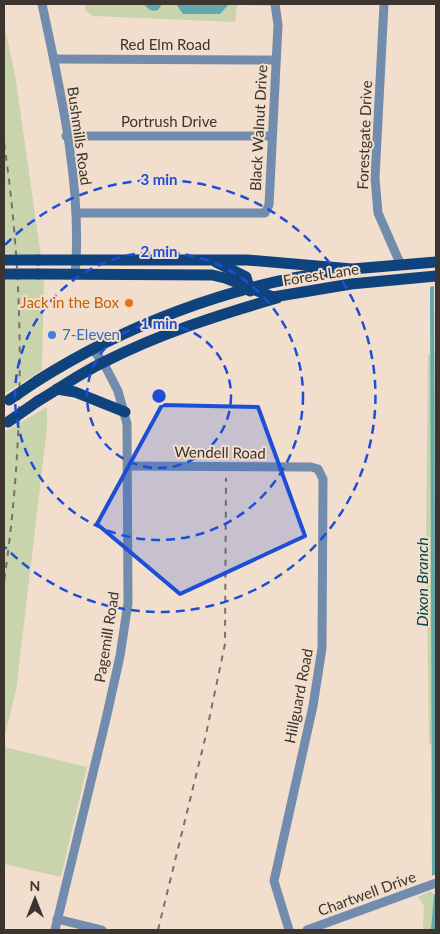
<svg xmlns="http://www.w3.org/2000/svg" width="440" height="934" font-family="Lato,sans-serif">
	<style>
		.green { fill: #c9d4ad }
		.water { fill: #62a8ad }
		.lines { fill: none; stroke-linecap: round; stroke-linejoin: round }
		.minor { stroke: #728cad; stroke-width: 9 }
		.major { stroke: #0f437d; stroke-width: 11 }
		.rail { stroke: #7c7066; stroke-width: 2; stroke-dasharray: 6 6; stroke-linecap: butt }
		.major-bridge { stroke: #0f437d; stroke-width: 11 }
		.marked { fill: #1d4ed8; fill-opacity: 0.2; stroke: #1d4ed8; stroke-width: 4; stroke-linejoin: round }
		.ring { fill: none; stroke: #1d4ed8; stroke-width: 2.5; stroke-dasharray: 9 6 }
		.food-dot { fill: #e8710a; stroke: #f2decd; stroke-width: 2 }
		.shop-dot { fill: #3f7fe0; stroke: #f2decd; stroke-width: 2 }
		.labels { text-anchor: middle; stroke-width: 4; stroke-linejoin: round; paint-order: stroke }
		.street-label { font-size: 15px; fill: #3c342e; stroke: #f2decd }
		.food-label { font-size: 15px; fill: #c56008; stroke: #f2decd; text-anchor: end }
		.shop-label { font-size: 15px; fill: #366cbe; stroke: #f2decd; text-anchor: start }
		.water-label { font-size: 16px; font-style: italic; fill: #00464a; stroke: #f2decd }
		.centre { fill: #1d4ed8; stroke: #f2decd; stroke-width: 2.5 }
		.ring-label { font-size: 15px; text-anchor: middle; font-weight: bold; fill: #1d4ed8; stroke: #f2decd; stroke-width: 4; stroke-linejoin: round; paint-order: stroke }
	</style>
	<rect width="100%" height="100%" fill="#f2decd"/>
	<g class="green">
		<path d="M84,4h187l1,2 -35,-1 -2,17 -142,-6 -7,-5z"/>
		<path d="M4,25l11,49 26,182 -37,-3z"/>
		<path d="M44,278l-2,92 -38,24v-115z"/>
		<path d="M428,354l8,1v390l-7,-1 -3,-221z"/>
		<path d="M47,407v21l-31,263 -12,47v-306z"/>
		<path d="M4,747l83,20 -26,110 -57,-13z"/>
		<path d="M430,891l6,4v35h-13l1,-24 -6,-9z"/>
	</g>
	<g class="water">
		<path d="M144,4h18l-4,6c-7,2 -10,-1 -14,-6z"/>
		<path d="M176,4h53l-9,10h-37z"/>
		<path d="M434,286l2,588 -4,2 -2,-586v-3z"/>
		<path d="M436,893v37h-5l3,-35z"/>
	</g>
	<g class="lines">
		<g class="minor">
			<path d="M42,4c18,84 41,184 33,270"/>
			<path d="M384,4l-9,174 3,35 22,50"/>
			<path d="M54,59l222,1"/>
			<path d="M66,136h206"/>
			<path d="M76,213h189l4,-8 9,-180 -3,-21"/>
			<path d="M129,466l182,1 7,2 5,10 -1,169 -9,58 -39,175 15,49"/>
			<path d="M57,919l45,11"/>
			<path d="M55,930l51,-211 14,-63 8,-53 -1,-179 -9,-33 -15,-29 -10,-12"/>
			<path d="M307,930l129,-47"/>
		</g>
		<g class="major">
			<path d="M38,260h209l105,9 84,-7"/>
			<path d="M216,262l30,15 4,14"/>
			<path d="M38,274l174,1 13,3 48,19 78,-13 85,-8"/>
			<path d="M37,381c87,-55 189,-94 291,-109"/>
			<path d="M57,389l18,3 50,20"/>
			<path d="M38,401c22,-13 43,-28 66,-39 55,-28 114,-47 173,-64"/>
		</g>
		<g class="rail">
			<path d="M4,143c21,140 21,298 0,438"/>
			<path d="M158,930l47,-191 20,-95 1,-166"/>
		</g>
		<g class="major-bridge">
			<path d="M4,260h34"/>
			<path d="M4,274h34"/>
			<path d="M9,400l28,-19"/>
			<path d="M8,422l30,-21"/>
		</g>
	</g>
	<path class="marked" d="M162,405l96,2 47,129 -125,58 -83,-70z"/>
	<g class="ring">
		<circle cx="159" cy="396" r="72"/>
		<circle cx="159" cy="396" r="144"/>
		<path d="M5 245A216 216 0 1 1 5 547"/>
	</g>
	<circle class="food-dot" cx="129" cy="303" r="5"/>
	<circle class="shop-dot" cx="52" cy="335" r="5"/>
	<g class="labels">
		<g class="street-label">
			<text x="165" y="50">Red Elm Road</text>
			<text x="169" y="127">Portrush Drive</text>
			<text transform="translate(259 128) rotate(-87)" y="5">Black Walnut Drive</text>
			<text transform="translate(365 135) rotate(-88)" y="5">Forestgate Drive</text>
			<text transform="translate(79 136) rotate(82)" y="5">Bushmills Road</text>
			<text transform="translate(321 275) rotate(-9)" y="5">Forest Lane</text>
			<text transform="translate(220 453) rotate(1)" y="5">Wendell Road</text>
			<text transform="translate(107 637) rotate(-81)" y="5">Pagemill Road</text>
			<text transform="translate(299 696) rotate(-79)" y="5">Hillguard Road</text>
			<text transform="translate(367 894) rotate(-20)" y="5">Chartwell Drive</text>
		</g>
		<g class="food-label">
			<text x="119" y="308">Jack in the Box</text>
		</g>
		<g class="shop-label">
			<text x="62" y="340">7-Eleven</text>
		</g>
		<g class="water-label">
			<text transform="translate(422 582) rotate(-90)" y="6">Dixon Branch</text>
		</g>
	</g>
	<circle cx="159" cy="396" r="8" class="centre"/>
	<g class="ring-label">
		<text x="159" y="185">3 min</text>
		<text x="159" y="257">2 min</text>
		<text x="159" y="329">1 min</text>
	</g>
	<rect width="440" height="934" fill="none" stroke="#3c342e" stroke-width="10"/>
	<g transform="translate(35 899)" stroke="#f2decd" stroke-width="4" paint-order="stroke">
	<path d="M0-4L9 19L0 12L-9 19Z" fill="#3c342e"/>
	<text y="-8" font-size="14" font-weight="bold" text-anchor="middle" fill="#3c342e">N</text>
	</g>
</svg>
